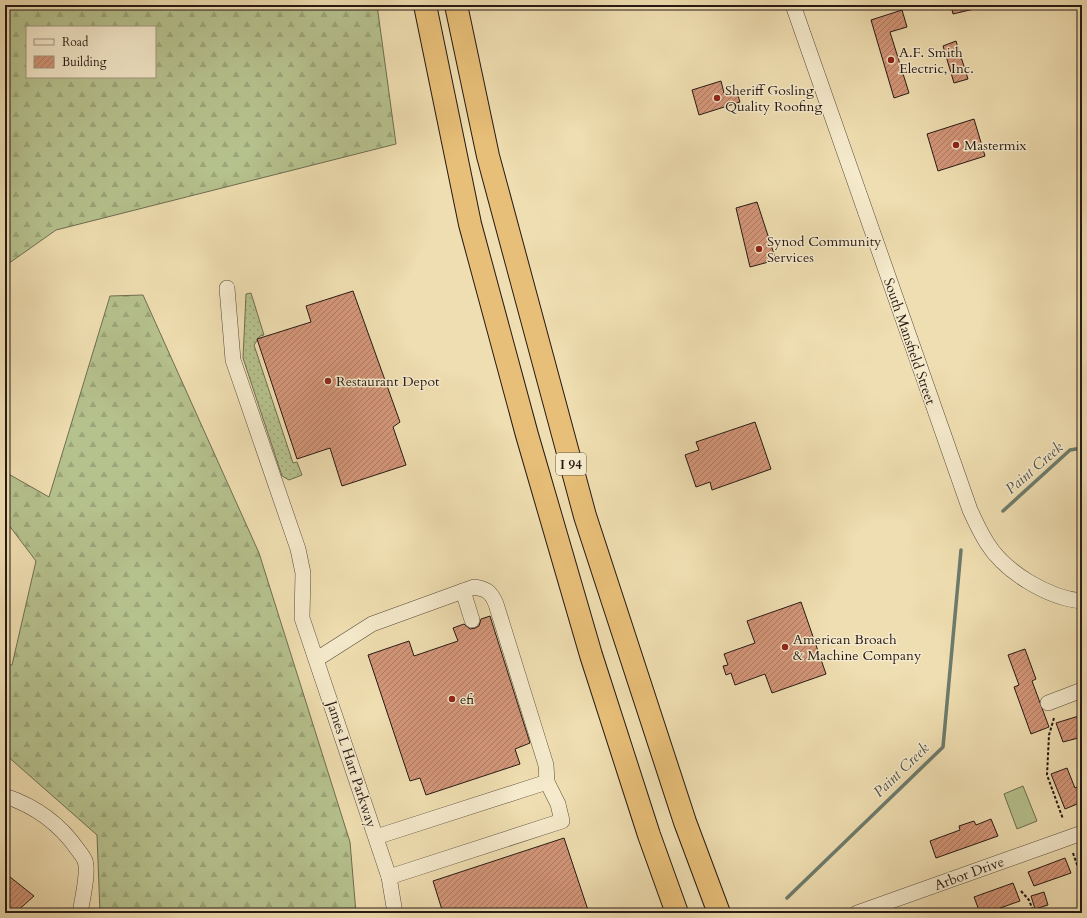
<svg xmlns="http://www.w3.org/2000/svg" width="1087" height="918" font-family="Cardo,serif">
	<style>
		.grass { fill: url(#grass-dots); stroke: #6e6e51 }
		.forest { fill: url(#forest-firs); stroke: #6e6e51; fill-rule: evenodd }
		.green { fill: #b6c28e; stroke: #6e6e51 }
		.lines { fill: none; stroke-linecap: round; stroke-linejoin: round }
		.stream { stroke: #6c7b6c; stroke-width: 3.5 }
		.building { fill: url(#building-hatch); stroke: #261914 }
		.minor-casing { stroke: #584a3b; stroke-width: 16 }
		.highway-casing { stroke: #261914; stroke-width: 24 }
		.path { stroke: #261914; stroke-width: 2; stroke-dasharray: 3 2; stroke-linecap: butt }
		.minor { stroke: #f5eacc; stroke-width: 15 }
		.highway { stroke: #e8bf78; stroke-width: 22 }
		.poi-dot { fill: #8f2418; stroke: #f5eacc; stroke-width: 1.5 }
		.labels { text-anchor: middle; stroke-width: 3; stroke-linejoin: round; paint-order: stroke }
		.shield { fill: #f5eacc; stroke: #64584b; stroke-width: 1 }
		.shield-label { font-size: 13px; font-weight: bold; fill: #261914 }
		.poi-label { font-size: 14px; fill: #261914; stroke: #f5eacc; text-anchor: start }
		.street-label { font-size: 14px; fill: #261914; stroke: #f5eacc }
		.water-label { font-size: 15px; font-style: italic; fill: #4f5247; stroke: #f5eacc }
	</style>
	<defs>
		<pattern id="grass-dots" width="8" height="8" patternUnits="userSpaceOnUse"><rect width="8" height="8" fill="#b6c28e"/><path d="M2 2h.1M6 6h.1" fill="none" stroke="#9ca67a" stroke-width="1.8" stroke-linecap="round"/></pattern>
		<pattern id="forest-firs" width="22" height="20" patternUnits="userSpaceOnUse"><rect width="22" height="20" fill="#b6c28e"/><path d="M5 1l3.5 6h-7zM16 11l3.5 6h-7z" fill="#9ca67a"/></pattern>
		<pattern id="building-hatch" width="6" height="6" patternUnits="userSpaceOnUse"><rect width="6" height="6" fill="#d39679"/><path d="M-1 1l2-2M0 6l6-6M5 7l2-2" fill="none" stroke="#ab7a62"/></pattern>
	</defs>
	<rect width="100%" height="100%" fill="#efdeb1"/>
	<filter id="stains"><feTurbulence type="fractalNoise" baseFrequency=".005" numOctaves="4"/><feColorMatrix values="0 0 0 0 .2 0 0 0 0 .09 0 0 0 0 .02 0 0 0 .5 -.17"/></filter>
	<radialGradient id="worn" r=".72"><stop offset=".6" stop-color="#630" stop-opacity="0"/><stop offset="1" stop-color="#630" stop-opacity=".3"/></radialGradient>
	<path class="grass" d="M251,293l13,42 -4,1 -6,9 39,118 4,-1 5,13 -13,5 -7,-4 -39,-118 3,-64z"/>
	<g class="forest">
		<path d="M5,5h372l19,139 -340,86 -51,36zM27,27h128v50h-128z"/>
		<path d="M143,295l116,258 91,289 6,71h-256l-3,-78 -92,-81v-89h7l24,-104 -31,-41v-48l44,25 61,-201z"/>
	</g>
	<path class="green" d="M1023,786l14,35 -20,8 -13,-35z"/>
	<g class="lines">
		<g class="stream">
			<path d="M1003,511l67,-61 12,-2"/>
			<path d="M787,898l156,-151 18,-197"/>
		</g>
	</g>
	<g class="building">
		<path d="M951,5h26l1,3 -25,6z"/>
		<path d="M902,10l5,17 -17,5 19,61 -15,5 -23,-78z"/>
		<path d="M956,41l12,38 -14,4 -11,-37z"/>
		<path d="M721,81l3,12 12,-4 4,13 -41,13 -7,-25z"/>
		<path d="M974,119l11,37 -47,15 -11,-37z"/>
		<path d="M757,202l19,58 -26,7 -14,-59z"/>
		<path d="M353,291l47,131 -7,5 13,38 -64,21 -12,-38 -33,11 -40,-120 54,-17 -5,-16z"/>
		<path d="M755,422l16,47 -59,21 -2,-8 -14,5 -11,-32 14,-5 -3,-8z"/>
		<path d="M801,602l25,72 -54,19 -7,-19 -30,11 -4,-12 -5,2 -3,-9 5,-1 -4,-11 31,-11 -8,-22z"/>
		<path d="M490,616l40,127 -15,6 5,15 -94,31 -6,-17 -10,3 -42,-126 41,-14 5,15 44,-15 -5,-13 11,-4 6,5 5,-1 4,-2 2,-7z"/>
		<path d="M1025,649l11,30 -4,2 17,46 -18,7 -17,-47 5,-2 -11,-30z"/>
		<path d="M1082,715v22l-19,5 -7,-19z"/>
		<path d="M1067,768l8,20 7,-3v17l-17,7 -14,-35z"/>
		<path d="M991,819l7,17 -62,22 -6,-17 30,-11 -1,-4 15,-5 2,4z"/>
		<path d="M564,838l25,75h-146l-10,-32z"/>
		<path d="M1065,858l6,15 -37,13 -6,-14z"/>
		<path d="M5,873l29,23 -19,17h-10z"/>
		<path d="M1013,883l7,18 -34,12h-6l-6,-16z"/>
		<path d="M1044,892l4,13 -13,4 -4,-13z"/>
	</g>
	<g class="lines">
		<g class="minor-casing">
			<g id="minor">
				<path d="M793,5l177,505c5,11 10,22 17,33 18,29 61,55 95,58"/>
				<path d="M227,288l6,72 65,189 5,24 -1,45 87,259 6,36"/>
				<path d="M463,591l9,29"/>
				<path d="M317,659l55,-35 102,-37c13,2 17,5 22,17l50,161 1,17"/>
				<path d="M1048,703l34,-13"/>
				<path d="M5,796c30,10 55,28 73,54 2,3 6,7 7,11 4,10 -3,40 -5,52"/>
				<path d="M376,837l171,-55 11,22 4,17 -173,56"/>
				<path d="M857,913l225,-80"/>
			</g>
		</g>
		<g class="highway-casing">
			<g id="highway">
				<path d="M425,5l45,219 57,211 64,220 58,180 28,78"/>
				<path d="M456,5l32,151 97,360 100,306 34,91"/>
			</g>
		</g>
		<g class="path">
			<path d="M1054,718l-5,17 -2,40 16,44"/>
			<path d="M1073,853l9,26"/>
			<path d="M1021,891l8,9 5,13"/>
		</g>
		<use href="#minor" class="minor"/>
		<use href="#highway" class="highway"/>
	</g>
	<g class="poi-dot">
		<circle cx="891" cy="60" r="4"/>
		<circle cx="717" cy="98" r="4"/>
		<circle cx="956" cy="145" r="4"/>
		<circle cx="759" cy="249" r="4"/>
		<circle cx="328" cy="381" r="4"/>
		<circle cx="785" cy="647" r="4"/>
		<circle cx="452" cy="699" r="4"/>
	</g>
	<g class="labels">
		<rect class="shield" x="556" y="453" width="30" height="22" rx="3"/>
		<g class="shield-label">
			<text x="571" y="469">I 94</text>
		</g>
		<g class="poi-label">
			<text x="899" y="57">A.F. Smith<tspan x="899" dy="16">Electric, Inc.</tspan></text>
			<text x="725" y="95">Sheriff Gosling<tspan x="725" dy="16">Quality Roofing</tspan></text>
			<text x="964" y="150">Mastermix</text>
			<text x="767" y="246">Synod Community<tspan x="767" dy="16">Services</tspan></text>
			<text x="336" y="386">Restaurant Depot</text>
			<text x="793" y="644">American Broach<tspan x="793" dy="16">&amp; Machine Company</tspan></text>
			<text x="460" y="704">efi</text>
		</g>
		<g class="street-label">
			<text transform="translate(910 341) rotate(71)" y="5">South Mansfield Street</text>
			<text transform="translate(352 764) rotate(72)" y="5">James L Hart Parkway</text>
			<text transform="translate(969 873) rotate(-20)" y="5">Arbor Drive</text>
		</g>
		<g class="water-label">
			<text transform="translate(1034 468) rotate(-41)" y="5">Paint Creek</text>
			<text transform="translate(901 770) rotate(-44)" y="5">Paint Creek</text>
		</g>
	</g>
	<rect width="1087" height="918" fill="none" stroke="#efdeb1" stroke-width="20"/>
	<rect x="6" y="6" width="1075" height="906" fill="none" stroke="#261914" stroke-width="2"/>
	<rect x="10" y="10" width="1067" height="898" fill="none" stroke="#261914"/>
	<rect x="26" y="26" width="130" height="52" fill="#f5eacc" stroke="#a29682"/>
	<rect x="34" y="39" width="20" height="6" fill="#f5eacc" stroke="#a29682"/>
	<text x="62" y="46" font-size="12" fill="#261914">Road</text>
	<rect x="34" y="56" width="20" height="12" fill="url(#building-hatch)" stroke="#a29682"/>
	<text x="62" y="66" font-size="12" fill="#261914">Building</text>
	<rect width="100%" height="100%" filter="url(#stains)"/>
	<rect width="100%" height="100%" fill="url(#worn)"/>
</svg>
